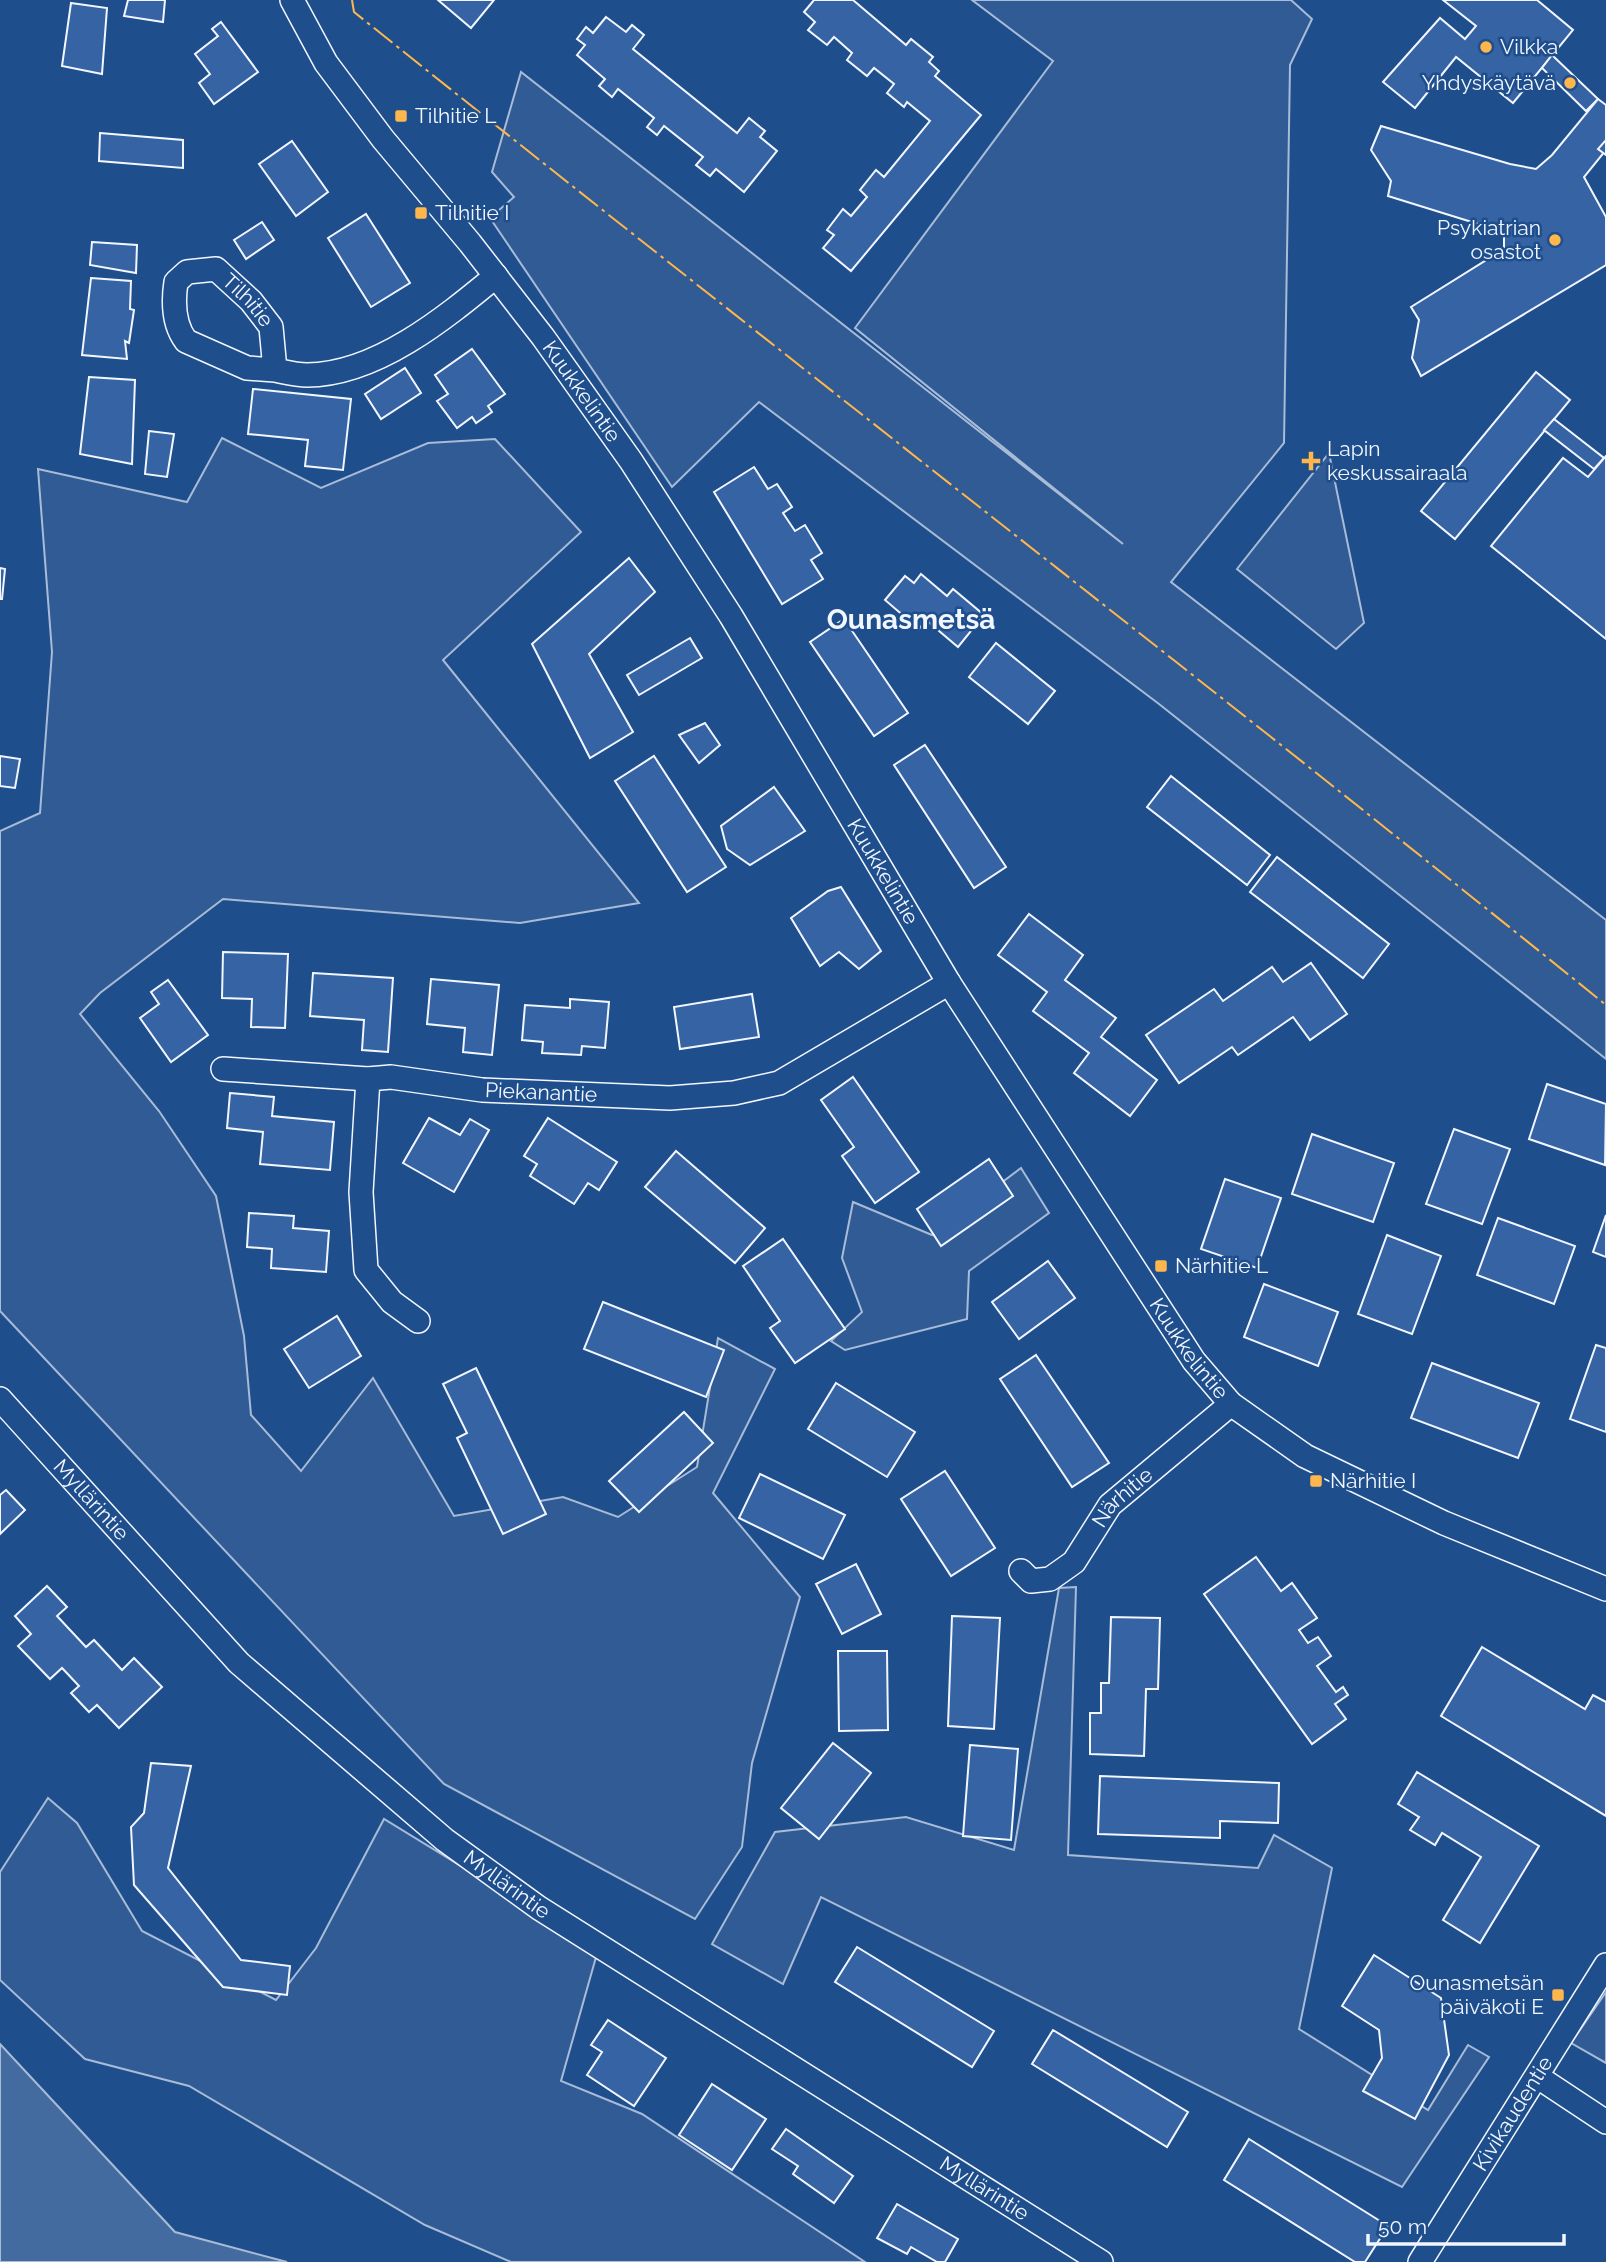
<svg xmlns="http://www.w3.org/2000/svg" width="1606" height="2262" font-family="Raleway,sans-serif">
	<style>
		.built { fill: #305b95; stroke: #a8bbd7; stroke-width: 2 }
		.water { fill: #446ba0; stroke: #a8bbd7; stroke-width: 2 }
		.building { fill: #3563a3; stroke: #f2f6ff; stroke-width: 2 }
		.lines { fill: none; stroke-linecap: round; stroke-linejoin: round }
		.street-casing { stroke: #f2f6ff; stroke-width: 26 }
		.street { stroke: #1f4e8c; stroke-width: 23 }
		.power { stroke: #ffb74d; stroke-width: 2; stroke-dasharray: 24 5 3.5 5; stroke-linecap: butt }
		.poi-dot { fill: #ffb74d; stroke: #1f4e8c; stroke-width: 2.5 }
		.labels { text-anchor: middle; stroke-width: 5; stroke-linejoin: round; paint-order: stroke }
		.poi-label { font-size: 21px; fill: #f2f6ff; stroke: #1f4e8c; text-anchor: start }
		.street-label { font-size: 21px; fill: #f2f6ff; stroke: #1f4e8c }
		.district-label { font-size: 28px; font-weight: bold; fill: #f2f6ff; stroke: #1f4e8c }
	</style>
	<rect width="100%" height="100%" fill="#1f4e8c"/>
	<g class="built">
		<path d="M972,0h319l21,19 -22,46 -6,378 -113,139 435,338v139l-447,-355 -400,-302 -87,85 -182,-269 24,-21 -22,-25 29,-100 602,472 -268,-216 198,-267z"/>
		<path d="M222,438l99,50 107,-45 67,-4 86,93 -138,128 196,243 -119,20 -297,-24 -123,94 -20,21 79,97 57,85 28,140 7,79 50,56 72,-93 81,138 109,-19 55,20 79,-50 21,-129 57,31 -62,124 87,104 -48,166 -10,84 -47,72 -251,-135 -444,-473v-480l40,-18 12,-161 -14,-183 149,33z"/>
		<path d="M1329,453l35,170 -28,26 -99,-80z"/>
		<path d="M1021,1168l28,45 -80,58 -2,48 -122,31 -14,-9 31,-29 -20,-54 11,-56 79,33z"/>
		<path d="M1076,1587l-8,268 190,13 16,-33 58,33 -33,161 129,81 40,-65 21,12 -87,130 -581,-290 -38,87 -71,-40 63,-112 131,-15 108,33 45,-262z"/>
		<path d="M48,1798l29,25 65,108 134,69 40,-52 68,-129 214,131 -37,131 81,33 223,148h-354l-86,-37 -236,-139 -104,-27 -85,-79v-108z"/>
		<path d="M1606,1992v71l-35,-20z"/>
	</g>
	<path class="water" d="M0,2044l175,188 112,30h-287z"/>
	<g class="building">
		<path d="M128,0h37l-2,22 -39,-6z"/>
		<path d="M438,0h56l-23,28z"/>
		<path d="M814,0h39l53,45 5,-6 22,18 -4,5 10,9 -4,5 46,39 -130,156 -28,-23 11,-13 -7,-5 16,-21 8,7 16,-19 -7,-7 16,-20 8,7 46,-56 -23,-19 -3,5 -17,-14 7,-9 -20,-16 -7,8 -20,-16 5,-7 -18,-16 -7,8 -19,-15 7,-8 -11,-10z"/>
		<path d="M1443,0h94l36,30 -60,73 -57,-46 -41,51 -32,-26 57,-64 25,21 11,-13z"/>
		<path d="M71,3l36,5 -5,66 -40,-8z"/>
		<path d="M606,17l20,15 6,-7 12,10 -11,14 104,84 12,-15 16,13 -5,6 17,14 -33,41 -28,-23 -6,7 -14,-11 7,-8 -39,-31 -7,9 -10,-8 7,-9 -36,-29 -6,8 -13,-11 6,-7 -28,-24 8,-10 -8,-6 9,-12 7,6z"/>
		<path d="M221,22l37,50 -44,32 -15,-21 11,-9 -15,-20 23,-18 -6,-7z"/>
		<path d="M1552,55l46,44 -12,12 -44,-43z"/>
		<path d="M1598,99l8,6v45l-22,27 22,40v48l-185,111 -9,-18 7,-38 -8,-13 93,-58v-17l-116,-36 3,-15 -20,-31 10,-24 129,38 26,5 16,-14z"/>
		<path d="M100,133l83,7v28l-84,-7z"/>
		<path d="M1606,140v15l-8,-6z"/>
		<path d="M292,141l36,51 -32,24 -37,-52z"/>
		<path d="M366,214l44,69 -39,24 -43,-69z"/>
		<path d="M262,222l12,18 -28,19 -12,-19z"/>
		<path d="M92,242l45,3 -1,28 -46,-8z"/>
		<path d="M91,278l40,3 -1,28 4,1 -5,33 -4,-2 2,18 -45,-4z"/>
		<path d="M472,349l33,45 -17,12 4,6 -16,11 -4,-6 -15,11 -20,-27 11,-7 -13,-19z"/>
		<path d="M405,368l16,25 -40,26 -16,-25z"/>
		<path d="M1536,372l34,28 -115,139 -34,-28z"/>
		<path d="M89,377l46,3 -3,84 -52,-10z"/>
		<path d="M253,389l98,10 -8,71 -38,-4 3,-26 -60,-6z"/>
		<path d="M1554,419l50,39 -10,11 -50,-39z"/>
		<path d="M149,431l25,3 -7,43 -22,-3z"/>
		<path d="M1606,456v183l-115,-93 72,-88 25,19z"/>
		<path d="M754,467l14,22 9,-5 15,23 -9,6 12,18 10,-6 17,28 -11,7 12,19 -41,25 -68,-112z"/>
		<path d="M629,558l26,34 -66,62 44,78 -43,26 -58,-114z"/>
		<path d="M0,568l5,1 -3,30h-2z"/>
		<path d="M921,574l26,22 6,-7 31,26 -26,32 -32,-27 -7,9 -34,-29 20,-24 9,7z"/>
		<path d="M844,619l64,94 -34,23 -64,-94z"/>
		<path d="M690,638l12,20 -63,37 -12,-20z"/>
		<path d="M996,643l59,48 -27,33 -59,-47z"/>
		<path d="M705,723l15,22 -21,18 -20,-28z"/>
		<path d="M925,745l81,122 -32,21 -80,-123z"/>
		<path d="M0,756l20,3 -5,29 -15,-2z"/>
		<path d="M654,756l72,111 -39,25 -72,-111z"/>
		<path d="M1171,776l99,79 -23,30 -100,-78z"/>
		<path d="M774,787l31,44 -55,34 -23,-16 -6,-23z"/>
		<path d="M1277,857l112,87 -26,34 -113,-86z"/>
		<path d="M841,887l40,64 -22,18 -20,-17 -19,14 -29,-48 37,-27z"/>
		<path d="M1029,914l54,41 -18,25 51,38 -15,19 56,43 -27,36 -56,-43 15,-20 -56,-42 14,-19 -49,-37z"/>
		<path d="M223,952l65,2 -3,74 -34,-1 1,-28 -30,-1z"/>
		<path d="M1311,963l36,51 -37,26 -17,-23 -55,38 -6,-8 -53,36 -33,-48 68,-46 9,12 49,-34 11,15z"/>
		<path d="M313,973l80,5 -5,74 -26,-2 2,-30 -54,-4z"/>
		<path d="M431,979l68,6 -7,70 -29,-3 2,-24 -38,-4z"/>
		<path d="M168,980l40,55 -37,27 -31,-44 19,-14 -8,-12z"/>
		<path d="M752,994l7,43 -79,12 -6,-42z"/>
		<path d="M570,999l39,3 -4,46 -23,-2 -1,9 -39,-2 1,-11 -21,-2 3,-35 45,3z"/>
		<path d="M853,1077l66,95 -44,31 -33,-47 12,-9 -33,-47z"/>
		<path d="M1547,1084l59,20 -1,61 -76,-26z"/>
		<path d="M230,1093l44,4 -2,19 62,6 -4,48 -70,-6 3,-32 -36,-4z"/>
		<path d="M429,1118l31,17 10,-16 19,11 -35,62 -51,-29z"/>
		<path d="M548,1118l69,44 -18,28 -11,-7 -14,21 -44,-28 7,-12 -13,-8z"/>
		<path d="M1454,1129l56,20 -28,75 -56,-20z"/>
		<path d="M1312,1134l82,29 -21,59 -81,-28z"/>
		<path d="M676,1151l89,77 -30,35 -90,-76z"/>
		<path d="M989,1159l24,37 -72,50 -24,-37z"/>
		<path d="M1225,1179l56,19 -24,70 -56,-19z"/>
		<path d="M249,1213l45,3 -1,12 36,3 -3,41 -55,-4 1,-19 -25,-2z"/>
		<path d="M1606,1215v42l-13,-5z"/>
		<path d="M1498,1218l77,28 -21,58 -77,-29z"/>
		<path d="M1387,1235l54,21 -29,78 -54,-20z"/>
		<path d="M783,1239l62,90 -50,34 -25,-35 10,-7 -37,-55z"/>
		<path d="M1048,1261l27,37 -56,41 -27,-37z"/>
		<path d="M1264,1284l74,28 -20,54 -74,-29z"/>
		<path d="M603,1302l121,48 -18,47 -122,-48z"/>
		<path d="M337,1316l24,40 -52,32 -25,-39z"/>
		<path d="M1596,1345l10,3v84l-36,-13z"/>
		<path d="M1036,1355l73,108 -37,24 -72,-108z"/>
		<path d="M1432,1363l107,40 -21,55 -107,-40z"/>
		<path d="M476,1368l70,146 -43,20 -46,-96 10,-5 -24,-49z"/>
		<path d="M836,1383l79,49 -28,45 -79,-48z"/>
		<path d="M684,1412l29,31 -74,69 -30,-31z"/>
		<path d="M945,1471l50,77 -44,28 -50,-77z"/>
		<path d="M760,1474l85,41 -22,44 -84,-41z"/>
		<path d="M6,1490l19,20 -25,24v-39z"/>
		<path d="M1256,1557l25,34 11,-8 25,35 -18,12 9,13 10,-6 13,19 -14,10 19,26 7,-5 5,8 -13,9 11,15 -34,25 -108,-150z"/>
		<path d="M856,1564l25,50 -39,20 -26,-50z"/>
		<path d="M47,1586l20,21 -10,9 29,31 8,-7 28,30 12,-12 28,29 -43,41 -22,-23 -8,7 -18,-19 8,-7 -17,-18 -12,11 -32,-33 13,-12 -16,-18z"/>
		<path d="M952,1616l48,2 -6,111 -46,-3z"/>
		<path d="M1111,1617l49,1 -2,71h-12l-2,67 -54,-2v-41h11v-30h8z"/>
		<path d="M1482,1647l103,62 8,-14 13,7v114l-165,-100z"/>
		<path d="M838,1651h49l1,79 -49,1z"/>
		<path d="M833,1743l38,30 -52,66 -38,-31z"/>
		<path d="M970,1745l48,4 -7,91 -48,-4z"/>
		<path d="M151,1763l40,3 -23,102 73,92 49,6 -3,29 -64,-8 -89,-102 -3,-58 13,-14z"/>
		<path d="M1417,1772l122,74 -59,97 -37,-23 38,-63 -39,-24 -7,12 -25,-15 9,-13 -21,-13z"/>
		<path d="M1100,1776l179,7 -1,40 -58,-2v17l-122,-4z"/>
		<path d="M857,1947l137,84 -22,36 -137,-85z"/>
		<path d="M1374,1955l67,43 8,57 -34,64 -52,-28 19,-33 -3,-28 -37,-24z"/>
		<path d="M608,2020l58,38 -32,48 -47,-31 15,-23 -11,-7z"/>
		<path d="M1053,2030l135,82 -21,35 -135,-83z"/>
		<path d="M712,2084l54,35 -34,51 -53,-35z"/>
		<path d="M786,2129l67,47 -19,27 -41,-29 5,-8 -26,-17z"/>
		<path d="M1249,2139l139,87 -23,36h-10l-131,-82z"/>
		<path d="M897,2204l61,35 -13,23h-8l-26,-15 -4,7 -30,-16z"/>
	</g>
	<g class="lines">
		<g class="street-casing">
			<g id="street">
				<path id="s1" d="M292,0l34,63 57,76 87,104 73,94 88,124 100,155 218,367 245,378 37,43 74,52 139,67 162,66"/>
				<path id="s2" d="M275,370l-28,-2 -61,-27c-13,-17 -13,-39 -10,-59l11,-10 29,-3 35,32 20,26 4,43c10,2 22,5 32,5 69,0 138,-57 189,-99"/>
				<path d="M223,1069l145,10"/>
				<path id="s3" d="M418,1321l-26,-19 -26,-32 -5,-78 7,-113 23,-2 91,13 188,8 64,-5 45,-10 170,-100"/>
				<path id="s4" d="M0,1399l239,264 206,177 94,68 562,354"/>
				<path id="s5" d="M1021,1571l10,10 19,-2 24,-17 36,-57 121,-101"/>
				<path d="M1538,2077l68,45"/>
				<path id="s6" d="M1420,2262l186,-297"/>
			</g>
		</g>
		<use href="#street" class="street"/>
		<path class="power" d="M352,0l2,12c415,333 838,658 1252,993"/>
	</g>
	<g class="poi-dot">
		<circle cx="1486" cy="47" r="7"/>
		<circle cx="1570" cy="83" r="7"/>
		<rect x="394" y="109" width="14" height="14" rx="3.5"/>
		<rect x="414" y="206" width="14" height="14" rx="3.5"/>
		<circle cx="1555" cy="240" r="7"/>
		<path d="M1307.5 450.5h7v7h7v7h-7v7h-7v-7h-7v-7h7z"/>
		<rect x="1154" y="1259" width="14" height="14" rx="3.5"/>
		<rect x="1309" y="1474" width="14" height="14" rx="3.5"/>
		<rect x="1551" y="1988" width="14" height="14" rx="3.5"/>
	</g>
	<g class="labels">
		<g class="poi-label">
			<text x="1500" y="54">Vilkka</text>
			<text x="1556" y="90" text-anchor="end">Yhdyskäytävä</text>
			<text x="415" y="123">Tilhitie L</text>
			<text x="435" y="220">Tilhitie I</text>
			<text x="1541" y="235" text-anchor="end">Psykiatrian<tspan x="1541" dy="24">osastot</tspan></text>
			<text x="1327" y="456">Lapin<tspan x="1327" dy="24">keskussairaala</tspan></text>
			<text x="1175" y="1273">Närhitie L</text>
			<text x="1330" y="1488">Närhitie I</text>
			<text x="1544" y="1990" text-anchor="end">Ounasmetsän<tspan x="1544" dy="24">päiväkoti E</tspan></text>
		</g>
		<g class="street-label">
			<text dy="7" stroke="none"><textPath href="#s2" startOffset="245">Tilhitie</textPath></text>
			<text dy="7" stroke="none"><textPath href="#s1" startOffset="488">Kuukkelintie</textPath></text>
			<text dy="7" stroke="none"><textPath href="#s1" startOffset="1055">Kuukkelintie</textPath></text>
			<text dy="7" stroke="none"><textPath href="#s3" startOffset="439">Piekanantie</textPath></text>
			<text dy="7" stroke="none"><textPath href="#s1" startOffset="1622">Kuukkelintie</textPath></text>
			<text dy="7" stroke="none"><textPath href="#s5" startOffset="144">Närhitie</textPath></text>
			<text dy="7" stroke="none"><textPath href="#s4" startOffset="136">Myllärintie</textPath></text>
			<text dy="7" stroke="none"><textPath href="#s4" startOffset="704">Myllärintie</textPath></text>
			<text dy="7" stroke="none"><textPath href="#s6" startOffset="175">Kivikaudentie</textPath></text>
			<text dy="7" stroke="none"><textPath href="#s4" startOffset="1270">Myllärintie</textPath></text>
		</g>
		<g class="district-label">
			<text x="911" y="629">Ounasmetsä</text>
		</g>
	</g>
	<path d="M1368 2234v10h196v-10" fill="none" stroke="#f2f6ff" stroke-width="3.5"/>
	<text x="1378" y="2234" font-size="21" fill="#f2f6ff" stroke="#1f4e8c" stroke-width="5" paint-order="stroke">50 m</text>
</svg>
